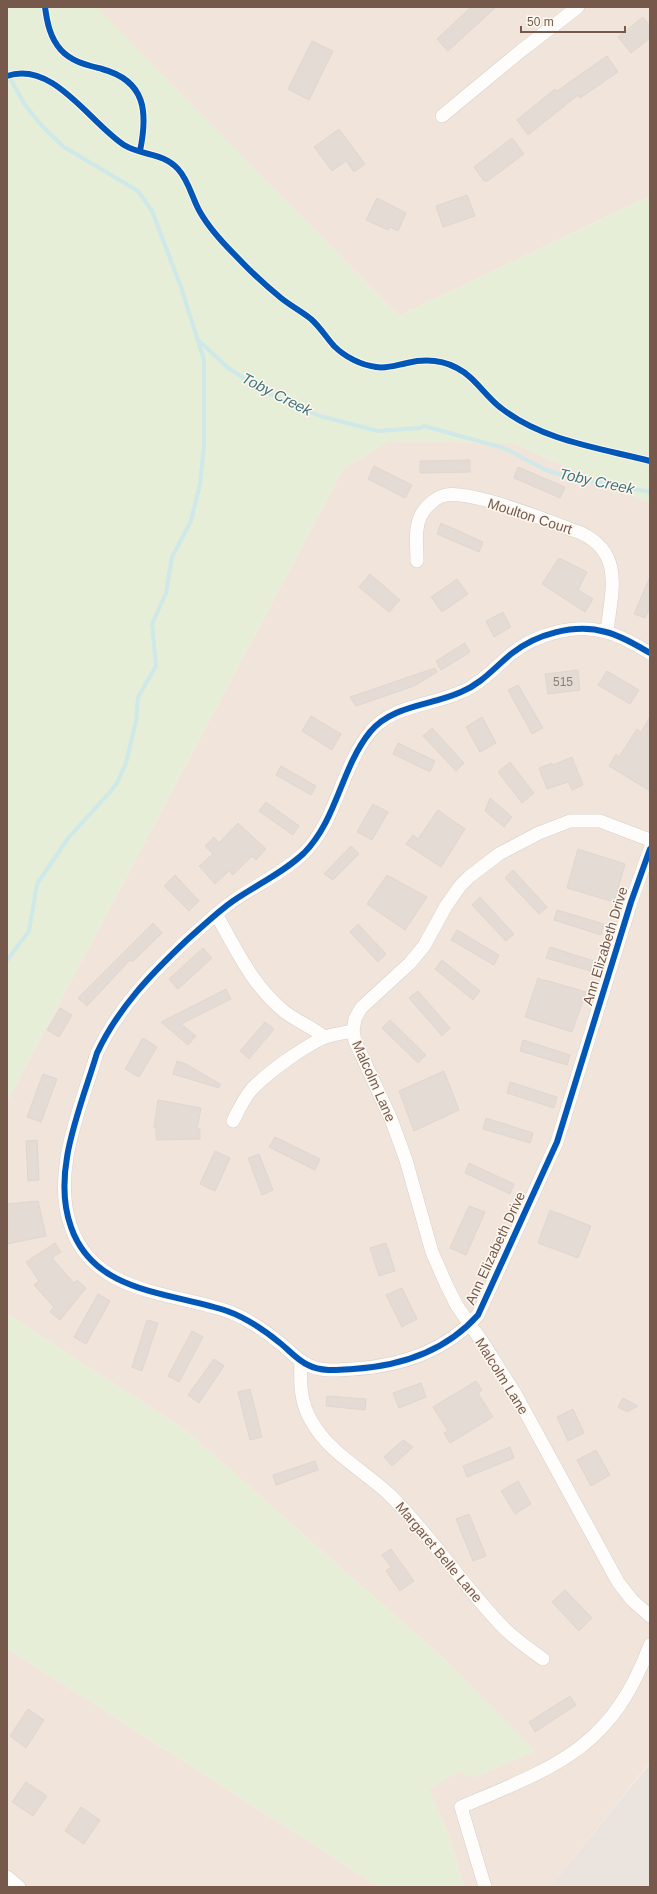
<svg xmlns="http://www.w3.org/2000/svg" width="657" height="1894" font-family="Arial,sans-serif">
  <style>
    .residential { fill: #f1e5db }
    .industrial { fill: #ebe3de }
    .green { fill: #e6eed8 }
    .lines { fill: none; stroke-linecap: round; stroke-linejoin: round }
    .stream { stroke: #cfe8e8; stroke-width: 4 }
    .building { fill: #e4dbd5; stroke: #e1d6cf }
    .street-casing { stroke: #d7cfca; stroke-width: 14 }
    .street { stroke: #fefdfc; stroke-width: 13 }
    .cycleway-casing { stroke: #fff8f0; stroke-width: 8 }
    .cycleway { stroke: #0057b8; stroke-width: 6 }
    .labels { text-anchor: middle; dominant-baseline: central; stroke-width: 3; stroke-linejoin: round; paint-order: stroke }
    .number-label { font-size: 12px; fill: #947c70 }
    .street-label { font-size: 14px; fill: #77594c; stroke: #fff8f0 }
    .water-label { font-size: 15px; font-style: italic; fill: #40767c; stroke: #fff8f0 }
  </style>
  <rect width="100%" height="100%" fill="#f8f3ed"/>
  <g class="residential">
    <polygon points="95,7 650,7 650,196 399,316"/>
    <polygon points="388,441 513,443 650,503 650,1762 550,1887 464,1887 448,1833 428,1789 461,1770 475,1777 534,1751 444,1659 185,1430 7,1314 7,1101 343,469"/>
    <polygon points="7,1648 380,1887 7,1887"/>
  </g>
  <polygon class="industrial" points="650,1763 650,1887 550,1887"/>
  <g class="green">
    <polygon points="7,7 96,7 399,316 650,196 650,503 513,443 388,441 343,469 7,1101"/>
    <polygon points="7,1314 185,1430 444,1659 535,1751 475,1777 467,1776 461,1770 429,1789 448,1833 464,1887 380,1887 7,1648"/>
  </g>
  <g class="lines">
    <g class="stream">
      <polyline points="7,73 25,105 42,126 64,147 138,191 152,211 181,287 204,360 204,445 200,484 191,521 172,557 166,593 152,624 156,666 138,697 136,721 126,763 117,783 110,792 69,837 37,884 29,931 7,960"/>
      <polyline points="197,339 227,367 248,381 272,395 320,416 378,431 420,428 424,426 504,448 546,470 558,474 650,492"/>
    </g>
  </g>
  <g class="building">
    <polygon points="471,7 496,7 448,51 437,39"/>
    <polygon points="643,17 650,26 650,38 631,53 618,37"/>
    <polygon points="312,41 333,51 309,100 288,89"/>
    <polygon points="607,56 618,72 580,98 578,95 528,135 517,120 555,89 557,91"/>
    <polygon points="339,129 365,164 354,172 346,161 332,171 314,147"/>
    <polygon points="512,138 524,154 488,181 484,181 474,167"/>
    <polygon points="467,195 475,216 443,227 436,206"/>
    <polygon points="377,198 406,213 398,231 390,227 388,230 366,220"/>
    <polygon points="470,460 470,472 420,473 420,461"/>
    <polygon points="374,466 412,485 405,498 368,479"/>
    <polygon points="518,467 565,487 560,498 514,478"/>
    <polygon points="441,523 483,542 479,552 437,534"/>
    <polygon points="559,558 587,572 578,590 593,599 585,612 542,584"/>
    <polygon points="370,574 400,600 389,612 359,587"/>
    <polygon points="650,577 650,607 645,618 634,614"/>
    <polygon points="457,579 468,594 442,612 431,597"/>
    <polygon points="503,612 511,627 494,637 486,621"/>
    <polygon points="465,643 470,652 441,670 436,661"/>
    <polygon points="435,668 437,672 414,686 356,706 350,697"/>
    <polygon points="578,670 580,690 548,694 545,674"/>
    <polygon points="607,671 639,690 630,704 598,685"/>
    <polygon points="518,685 543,728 532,734 508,690"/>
    <polygon points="311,716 341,734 332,750 302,731"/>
    <polygon points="482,717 496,743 480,752 466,727"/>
    <polygon points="650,717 650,791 609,766 616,754 619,757 637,729 641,732"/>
    <polygon points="432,728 464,763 456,771 423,736"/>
    <polygon points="398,743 435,761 430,772 393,754"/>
    <polygon points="572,757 583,785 572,790 568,782 547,789 539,768 552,763 553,765"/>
    <polygon points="510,762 534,793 522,803 498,772"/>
    <polygon points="281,766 316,786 311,795 276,775"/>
    <polygon points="490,798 512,817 504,827 485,811"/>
    <polygon points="266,802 299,826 293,835 259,811"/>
    <polygon points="373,804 388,812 372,840 357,832"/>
    <polygon points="438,810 465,829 441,867 406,844 413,835 418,839"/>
    <polygon points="238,823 266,849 256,860 252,856 233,875 229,871 215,884 199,866 213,854 205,846 214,837 219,843"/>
    <polygon points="351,846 359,854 333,880 324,874"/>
    <polygon points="578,849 625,864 614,902 567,888"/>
    <polygon points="513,870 547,907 539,914 505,878"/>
    <polygon points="175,875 199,901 189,911 164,886"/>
    <polygon points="387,875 427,897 405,930 367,904"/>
    <polygon points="480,897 514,934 506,941 472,905"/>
    <polygon points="557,910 604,924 601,935 554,920"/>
    <polygon points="153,923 162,933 132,962 130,960 87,1006 78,998"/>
    <polygon points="358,924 386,954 378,962 350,932"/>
    <polygon points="457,930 499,955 494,965 451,940"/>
    <polygon points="550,947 597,962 594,972 546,958"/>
    <polygon points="203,948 212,958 178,989 169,979"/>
    <polygon points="442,960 480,991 473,1000 435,969"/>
    <polygon points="538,978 544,981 545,980 586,992 572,1032 525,1017"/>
    <polygon points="226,989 231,999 181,1024 196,1036 188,1045 161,1022"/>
    <polygon points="418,991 450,1028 442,1036 409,998"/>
    <polygon points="60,1008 72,1015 59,1037 47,1030"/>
    <polygon points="390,1020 426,1055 418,1063 382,1028"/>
    <polygon points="265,1022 274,1029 249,1059 240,1051"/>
    <polygon points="143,1038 157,1047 139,1077 125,1069"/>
    <polygon points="523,1040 570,1055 567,1065 520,1051"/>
    <polygon points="177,1061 186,1064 220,1084 219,1088 173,1074"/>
    <polygon points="444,1071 459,1110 414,1131 399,1091"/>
    <polygon points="43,1074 57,1079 41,1122 27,1117"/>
    <polygon points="510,1082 557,1097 554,1108 507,1093"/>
    <polygon points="158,1100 201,1108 197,1129 200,1129 200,1139 156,1140 156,1128 154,1127"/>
    <polygon points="486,1118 533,1133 530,1143 483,1129"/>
    <polygon points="275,1137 320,1159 315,1170 269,1147"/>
    <polygon points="37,1140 39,1180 28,1181 26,1141"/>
    <polygon points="215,1151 230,1158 215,1191 200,1184"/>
    <polygon points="259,1154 273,1190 262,1195 248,1158"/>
    <polygon points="469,1163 514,1184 510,1194 465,1173"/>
    <polygon points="38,1201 46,1236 7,1244 7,1204"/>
    <polygon points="469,1206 485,1212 466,1255 450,1248"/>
    <polygon points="550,1210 591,1226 578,1258 538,1243"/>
    <polygon points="55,1243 61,1252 52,1258 74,1283 77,1280 86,1288 60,1320 50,1312 54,1307 34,1285 39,1281 26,1262"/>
    <polygon points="386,1243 395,1271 379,1276 370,1248"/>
    <polygon points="402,1288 417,1319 402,1327 386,1295"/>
    <polygon points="98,1294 110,1301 86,1344 74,1337"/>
    <polygon points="147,1320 158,1323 142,1371 132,1367"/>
    <polygon points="192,1331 203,1337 179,1382 168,1376"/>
    <polygon points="214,1359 224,1366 199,1403 188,1395"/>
    <polygon points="476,1381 482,1390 478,1393 493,1417 450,1443 444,1433 448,1431 433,1407"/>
    <polygon points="421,1383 426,1397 399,1408 393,1393"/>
    <polygon points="250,1389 262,1437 250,1440 238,1392"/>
    <polygon points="327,1396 366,1399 365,1410 326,1406"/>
    <polygon points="623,1398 638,1406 627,1412 618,1407"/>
    <polygon points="573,1409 584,1433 568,1441 557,1417"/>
    <polygon points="403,1440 413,1447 392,1466 384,1457"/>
    <polygon points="510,1447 514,1458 467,1477 463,1466"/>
    <polygon points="596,1450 610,1475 591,1486 577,1460"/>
    <polygon points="315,1461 318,1470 276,1485 273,1475"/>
    <polygon points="518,1481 531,1504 515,1514 501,1491"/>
    <polygon points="469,1514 486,1556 473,1561 456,1519"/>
    <polygon points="391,1549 414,1581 400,1591 386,1571 391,1567 382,1555"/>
    <polygon points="565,1590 592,1618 579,1631 552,1602"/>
    <polygon points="570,1696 576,1705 535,1732 529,1722"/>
    <polygon points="28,1709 44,1720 26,1748 10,1736"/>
    <polygon points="26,1782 47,1796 33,1816 12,1802"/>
    <polygon points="81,1807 100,1820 84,1844 65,1831"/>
  </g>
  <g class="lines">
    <defs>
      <g id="street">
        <polyline points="442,116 522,50 578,7"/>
        <path d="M417,561C417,545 414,530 421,515C426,506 436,497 446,495C473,490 553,523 581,533C625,554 611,592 607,632"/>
        <path d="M650,653C636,645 622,636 606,632C575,623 536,634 511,654C494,668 481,684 461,692C430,706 392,705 370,732C341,768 337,820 304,853C283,873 256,885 233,901C216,913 202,927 187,940C151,974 118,1008 97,1053C81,1107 51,1172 71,1227C94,1294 171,1292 227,1311C247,1318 264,1330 280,1343C289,1350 297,1360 308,1365C321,1372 339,1370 353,1369C401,1366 446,1351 478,1315L557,1142L631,902L650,849"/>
        <polyline points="650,840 600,821 570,821 539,833 499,854 469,877 460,886 446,906 424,946 410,963 361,1008 355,1019 353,1031 355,1041 391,1119 406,1160 432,1252 446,1284 457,1306 483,1343 516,1395 618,1582 632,1600 650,1616"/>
        <path d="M216,914C236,949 253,987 285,1012C298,1022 312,1027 324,1037"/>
        <path d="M233,1121C239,1109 244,1098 252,1089C268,1072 302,1048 323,1038C332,1034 344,1033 353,1031"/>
        <path d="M301,1361C300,1383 300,1403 312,1422C330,1454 365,1471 391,1496C431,1536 462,1584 501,1625C513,1638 528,1648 543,1659"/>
        <polyline points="7,1877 19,1887"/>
        <path d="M485,1887L461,1807C557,1766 611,1749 650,1645"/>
      </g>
    </defs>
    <use href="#street" class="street-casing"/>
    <use href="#street" class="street"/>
    <defs>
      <g id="cycleway">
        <path d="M45,7C47,22 50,38 61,50C72,62 87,65 102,69C146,81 148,112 140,151"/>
        <path d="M7,76C53,60 90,123 124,145C142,156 162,152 178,169C189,181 192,198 200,212C209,228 222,242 235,255C249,270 265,285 281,298C291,306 301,311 311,319C320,327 326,337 334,346C345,357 361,365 376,367C387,369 397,365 407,363C424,359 442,360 457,368C475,377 485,396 501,408C543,441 600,448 650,461"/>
        <path d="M650,653C636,645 622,636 606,632C575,623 536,634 511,654C494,668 481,684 461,692C430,706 392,705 370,732C341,768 337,820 304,853C283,873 256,885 233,901C216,913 202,927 187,940C151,974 118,1008 97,1053C81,1107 51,1172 71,1227C94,1294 171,1292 227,1311C247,1318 264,1330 280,1343C289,1350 297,1360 308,1365C321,1372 339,1370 353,1369C401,1366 446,1351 478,1315L557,1142L631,902L650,849"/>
      </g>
    </defs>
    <use href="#cycleway" class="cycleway-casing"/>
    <use href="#cycleway" class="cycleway"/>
  </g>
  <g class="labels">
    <g class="number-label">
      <text x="563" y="682">515</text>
    </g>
    <g class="street-label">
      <text transform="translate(530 516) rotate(18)">Moulton Court</text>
      <text transform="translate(605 946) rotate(-73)">Ann Elizabeth Drive</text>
      <text transform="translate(374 1081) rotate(66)">Malcolm Lane</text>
      <text transform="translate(495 1248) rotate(-65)">Ann Elizabeth Drive</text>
      <text transform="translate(502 1376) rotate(58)">Malcolm Lane</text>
      <text transform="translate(439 1552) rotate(50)">Margaret Belle Lane</text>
    </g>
    <g class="water-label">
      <text transform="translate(277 394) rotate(27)">Toby Creek</text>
      <text transform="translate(597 481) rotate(12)">Toby Creek</text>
    </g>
  </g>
  <rect width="657" height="1894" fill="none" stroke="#77594c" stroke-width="16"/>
  <path d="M521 26v6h104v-6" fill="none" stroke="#77594c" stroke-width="2"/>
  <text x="527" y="26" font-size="12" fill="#77594c" stroke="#fff8f0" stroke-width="3" paint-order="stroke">50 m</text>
</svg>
